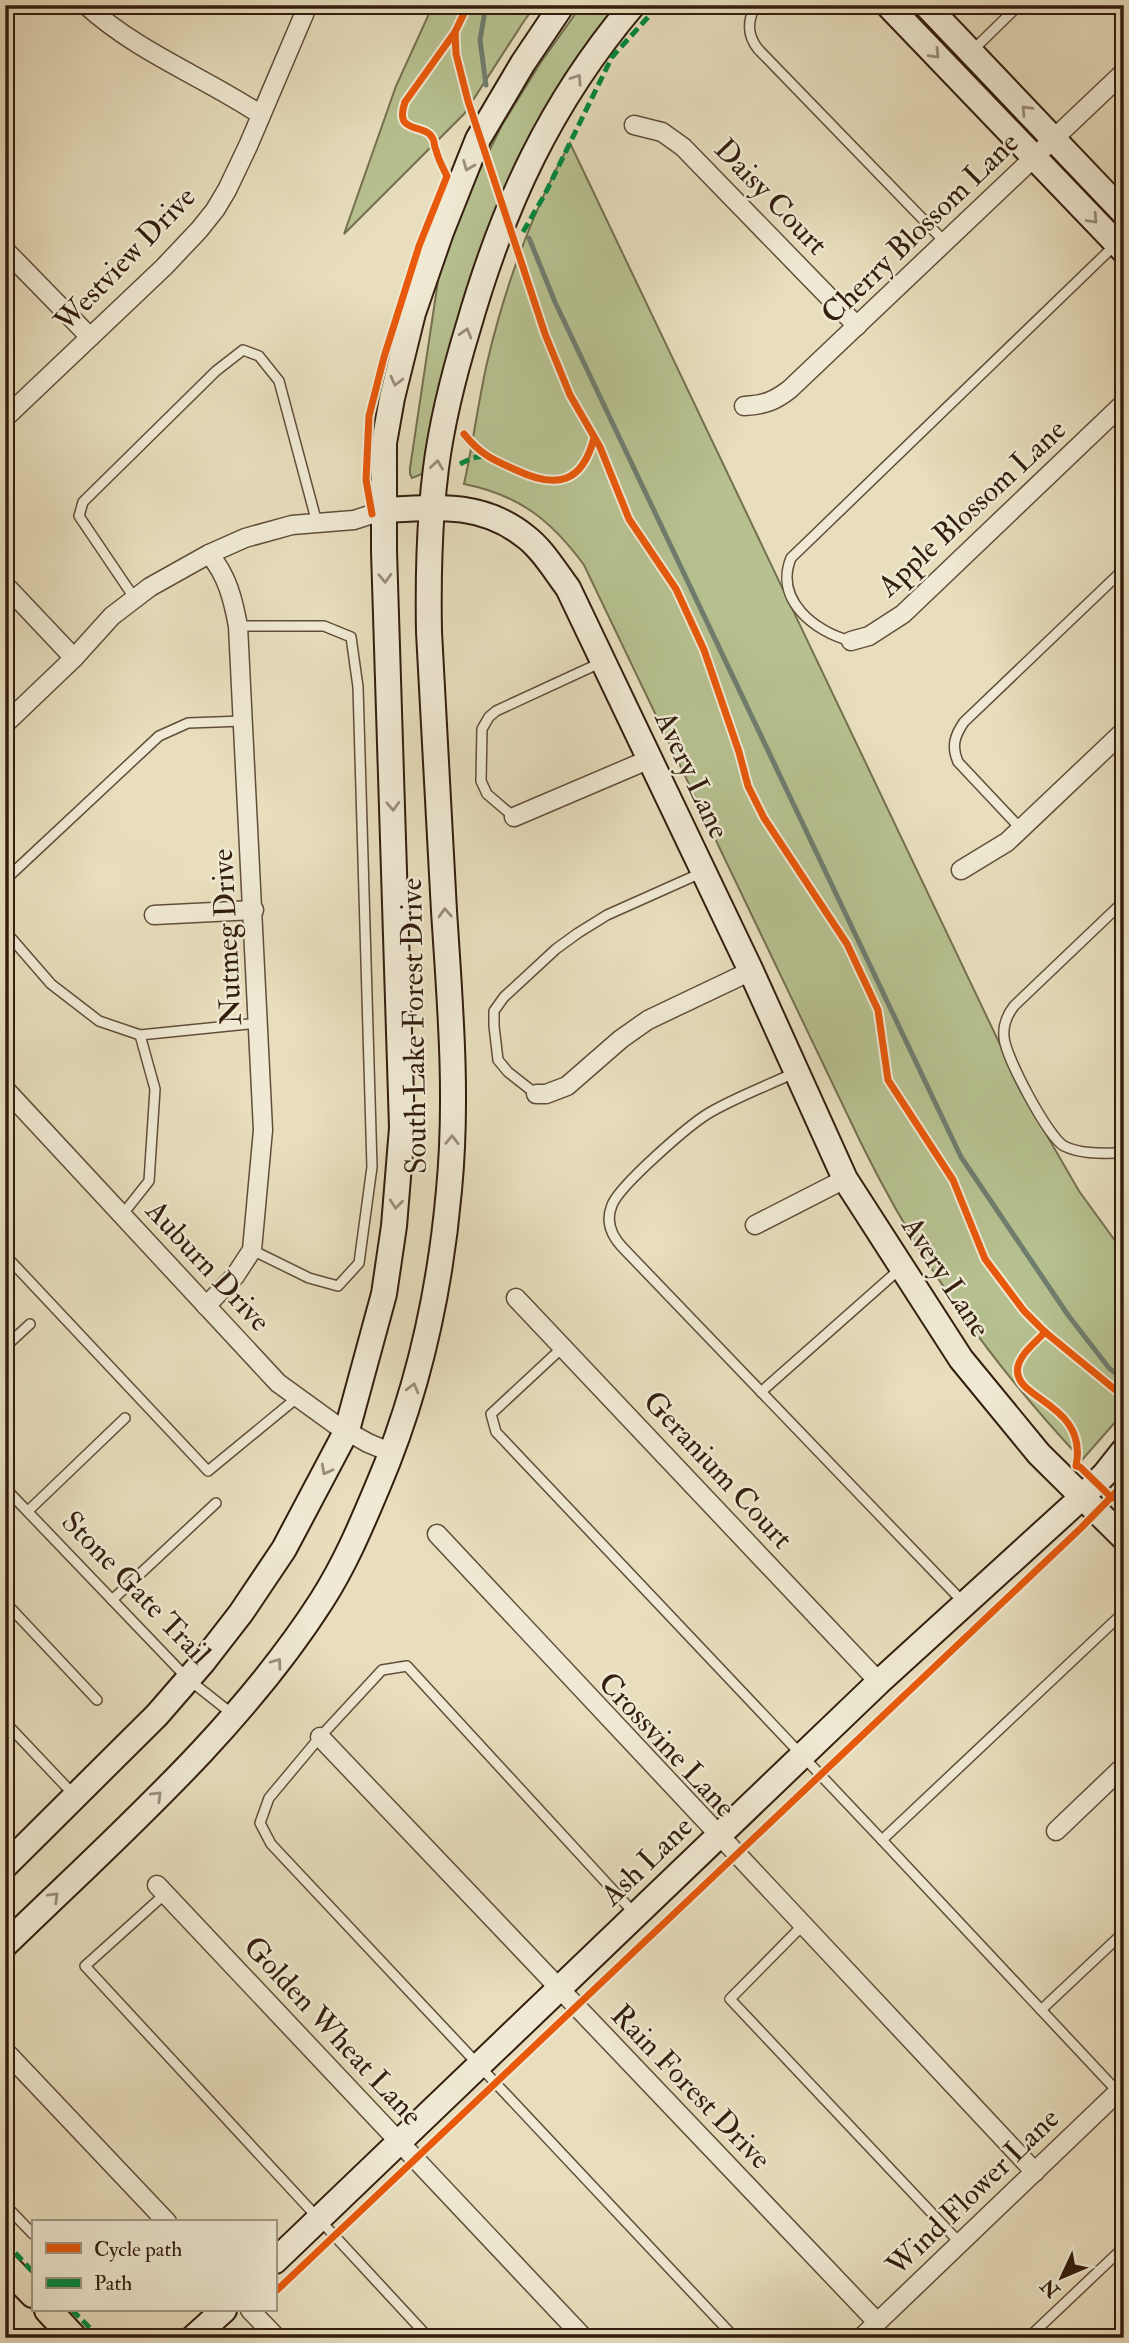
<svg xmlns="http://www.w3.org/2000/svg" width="1129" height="2343" font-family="'IM FELL Double Pica',serif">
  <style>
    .green { fill: #b7c190; stroke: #75704f; stroke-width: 2 }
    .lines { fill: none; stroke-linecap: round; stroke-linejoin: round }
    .stream { stroke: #6f7d6e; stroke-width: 5 }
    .lane-casing { stroke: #604e3a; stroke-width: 12 }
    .street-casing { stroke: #604e3a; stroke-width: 21 }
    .secondary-casing { stroke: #331e0e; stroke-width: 28 }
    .primary-casing { stroke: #331e0e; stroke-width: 30 }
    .lane { stroke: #f0ead4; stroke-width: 9 }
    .street { stroke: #f0ead4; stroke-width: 18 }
    .secondary { stroke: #f0ead4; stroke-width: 24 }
    .primary { stroke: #e8debd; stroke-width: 26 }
    .quiet { stroke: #00873e; stroke-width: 5; stroke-dasharray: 10 5; stroke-linecap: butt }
    .cycleway-casing { stroke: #f0ead4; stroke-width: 11 }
    .cycleway { stroke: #e8590c; stroke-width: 7 }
    .oneway { stroke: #9b8e7b }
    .labels { text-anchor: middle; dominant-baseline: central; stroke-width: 5; stroke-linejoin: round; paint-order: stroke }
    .street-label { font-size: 30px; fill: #331e0e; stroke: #f0ead4 }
  </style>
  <rect width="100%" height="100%" fill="#e8debd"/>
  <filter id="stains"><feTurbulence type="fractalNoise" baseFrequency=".00286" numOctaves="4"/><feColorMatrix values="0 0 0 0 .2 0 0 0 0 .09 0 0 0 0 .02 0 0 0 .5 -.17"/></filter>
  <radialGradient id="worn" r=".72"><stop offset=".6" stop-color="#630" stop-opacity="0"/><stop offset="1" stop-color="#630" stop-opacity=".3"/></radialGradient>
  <g class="green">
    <polygon points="433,5 536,5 524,21 464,114 344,234 396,86"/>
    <polygon points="626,5 554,106 430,462 422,474 412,478 410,474 410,468 439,274 466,198 502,125 541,62 581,6"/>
    <path d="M570,143L1027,1101L1079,1191L1124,1253V1412L1082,1460C991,1363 920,1263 861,1143L584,565C551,520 519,495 464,484C473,444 478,403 487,363C505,286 532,212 570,143Z"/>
  </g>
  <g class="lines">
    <g class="stream">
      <polyline points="486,85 480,40 486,5"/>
      <polyline points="529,238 555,302 961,1157 1068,1315 1109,1368 1124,1380"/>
    </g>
    <defs>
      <g id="lane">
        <path d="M756,5C747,21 747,35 758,49L945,242"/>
        <polyline points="972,51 1019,5"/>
        <polyline points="135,599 79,516 83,502 216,371 243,350 259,356 279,381 317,523"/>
        <polyline points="238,626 324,626 351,637 358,687 372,1167 359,1263 338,1286 309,1278 252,1250"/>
        <path d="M851,641C815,632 774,600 791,558L1115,245"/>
        <polyline points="514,817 487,794 481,781 482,729 489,717 496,711 600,663"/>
        <path d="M1021,829L958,762C951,746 955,735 964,722L1124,569"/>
        <polyline points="5,880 159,736 188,723 243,721"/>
        <path d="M1124,901L1014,1006C1007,1015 1003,1026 1004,1037C1005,1056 1048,1137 1064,1146C1082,1155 1105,1153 1124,1153"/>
        <polyline points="5,931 51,984 99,1021 140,1035 258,1023"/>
        <path d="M796,1072C767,1086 736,1097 709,1113C689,1125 620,1185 612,1205C605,1222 612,1237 624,1249L964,1603"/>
        <polyline points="536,1094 508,1072 498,1060 494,1026 494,1011 504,997 556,949 578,933 607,915 701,873"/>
        <polyline points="122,1215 149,1181 155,1089 140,1035"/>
        <polyline points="5,1255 208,1471 298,1397"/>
        <polyline points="5,1347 30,1324"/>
        <polyline points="563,1347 491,1414 496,1432 882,1840 1124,1612"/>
        <polyline points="761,1392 901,1268"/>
        <polyline points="5,1488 188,1679 231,1713"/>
        <polyline points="28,1511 125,1418"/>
        <polyline points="112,1600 216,1503"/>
        <polyline points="5,1602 97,1700"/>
        <polyline points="5,1722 74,1795"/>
        <polyline points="882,1840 1118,2092"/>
        <polyline points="165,1894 85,1966 429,2338"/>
        <polyline points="635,1914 407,1666 382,1670 320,1737 269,1798 260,1823 271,1844 735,2338"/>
        <polyline points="804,1924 730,1999 960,2243"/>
        <polyline points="1041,2010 1124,1932"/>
        <polyline points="5,2205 33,2234"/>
        <polyline points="1028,2338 1124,2247"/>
      </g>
      <g id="street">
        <path d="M86,5C137,52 204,77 261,115"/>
        <polyline points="634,125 662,132 683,147 857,326"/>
        <polyline points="5,250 90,337"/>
        <path d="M744,406C764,405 775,401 790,389L1124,72"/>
        <polyline points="5,418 164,267 199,230 215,210 227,190 248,146 308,5"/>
        <polyline points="5,585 74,658"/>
        <polyline points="851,641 869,636 903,614 1124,403"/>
        <polyline points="5,724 74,658 112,616 150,587 209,554 245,538 292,525 354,520 385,510"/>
        <polyline points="514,817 650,759"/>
        <polyline points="961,870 1007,842 1124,731"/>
        <polyline points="154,915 254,910"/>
        <polyline points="5,1089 278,1383 336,1425 368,1443 392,1453"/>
        <polyline points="536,1094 546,1094 567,1086 621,1039 648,1020 751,971"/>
        <polyline points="755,1225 845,1179"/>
        <polyline points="516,1298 879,1682"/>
        <path d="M206,1306L235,1276L252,1250L263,1130L238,626C233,599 227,575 209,554"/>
        <polyline points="437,1534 1035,2172"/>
        <polyline points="320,1737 877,2322"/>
        <polyline points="1056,1831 1124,1766"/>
        <polyline points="157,1885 584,2338"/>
        <polyline points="5,2051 167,2222"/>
        <polyline points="250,2310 277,2338"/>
        <polyline points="861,2338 1124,2086"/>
      </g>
      <g id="secondary">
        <polyline points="888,5 1124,251"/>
        <polyline points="926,5 1124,213"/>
        <path d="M385,510C436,507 483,502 526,537C543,550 555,571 568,588L751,971L845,1179L961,1359L1039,1454L1124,1538"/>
        <polyline points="5,1866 157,1715 203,1662 241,1613 284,1549 347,1430 384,1294 394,1226 402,1128 384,551 384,443 392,398 413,313 441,232 478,139 523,63 562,5"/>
        <path d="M5,1945C116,1837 239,1730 322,1600C345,1564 361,1526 377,1488C418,1393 440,1292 449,1190C458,1097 450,1003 444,911C439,818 434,725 429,632C428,577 429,523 436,468C442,421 454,374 468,328C503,206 550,103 633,5"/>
        <polyline points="275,2261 879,1682 1081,1498 1105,1474 1124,1450"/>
        <polyline points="193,2338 224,2310"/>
      </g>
      <g id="primary">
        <polyline points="5,2265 33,2294"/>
        <polyline points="48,2310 74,2338"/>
      </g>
    </defs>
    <use href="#lane" class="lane-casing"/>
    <use href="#street" class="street-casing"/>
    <use href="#secondary" class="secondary-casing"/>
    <use href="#primary" class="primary-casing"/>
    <use href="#lane" class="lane"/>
    <use href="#street" class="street"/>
    <use href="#secondary" class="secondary"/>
    <use href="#primary" class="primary"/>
    <g class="quiet">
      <polyline points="523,232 545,194 612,57 659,5"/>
      <polyline points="460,464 472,458 484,456"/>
      <polyline points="5,2242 33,2272"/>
      <polyline points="72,2310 100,2338"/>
    </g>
    <defs>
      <g id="cycleway">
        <polyline points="455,32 456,54 468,101 545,334 570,395 600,447 629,519 676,589 704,650 739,752 748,786 764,818 847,944 878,1010 888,1080 953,1180 985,1259 1024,1311 1045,1332 1124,1397"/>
        <path d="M464,434C480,454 493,460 516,470C556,489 582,484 594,438"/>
        <path d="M372,514L366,480L369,416L384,357L419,246L447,176C443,168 438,159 436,150C434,147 435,143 433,139C426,122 393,136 405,102L455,32L468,5"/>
        <path d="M1045,1332C1036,1342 1022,1352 1018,1366C1010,1400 1089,1402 1076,1466L1080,1467L1112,1498"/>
        <polyline points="275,2292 1081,1528 1124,1484"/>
      </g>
    </defs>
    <use href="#cycleway" class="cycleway-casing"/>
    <use href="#cycleway" class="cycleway"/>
  </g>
  <defs><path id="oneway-chevron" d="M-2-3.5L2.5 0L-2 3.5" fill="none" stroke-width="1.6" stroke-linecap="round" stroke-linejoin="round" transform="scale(1.75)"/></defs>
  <g class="oneway">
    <use href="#oneway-chevron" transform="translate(935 54) rotate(46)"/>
    <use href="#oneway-chevron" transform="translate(577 79) rotate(-56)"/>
    <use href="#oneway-chevron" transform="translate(1026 110) rotate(-134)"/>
    <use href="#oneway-chevron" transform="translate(468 166) rotate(112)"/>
    <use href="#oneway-chevron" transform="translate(1093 219) rotate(47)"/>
    <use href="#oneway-chevron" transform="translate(466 333) rotate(-74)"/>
    <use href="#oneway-chevron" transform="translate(396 381) rotate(104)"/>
    <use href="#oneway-chevron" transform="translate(437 465) rotate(-82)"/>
    <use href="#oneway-chevron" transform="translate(385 578) rotate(88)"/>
    <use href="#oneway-chevron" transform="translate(393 806) rotate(88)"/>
    <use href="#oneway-chevron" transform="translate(445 913) rotate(-93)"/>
    <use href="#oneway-chevron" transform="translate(452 1140) rotate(-89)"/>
    <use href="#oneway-chevron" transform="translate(396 1204) rotate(96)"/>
    <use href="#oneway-chevron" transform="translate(413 1388) rotate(-75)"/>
    <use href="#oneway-chevron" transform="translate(326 1470) rotate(118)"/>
    <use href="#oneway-chevron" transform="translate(277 1663) rotate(-54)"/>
    <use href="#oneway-chevron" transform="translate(157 1796) rotate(-45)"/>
    <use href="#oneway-chevron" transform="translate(54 1897) rotate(-44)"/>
  </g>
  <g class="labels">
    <g class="street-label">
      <text transform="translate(771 197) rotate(46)">Daisy Court</text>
      <text transform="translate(920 228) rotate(-44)">Cherry Blossom Lane</text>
      <text transform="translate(125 259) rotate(-46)">Westview Drive</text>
      <text transform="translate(972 508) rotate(-43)">Apple Blossom Lane</text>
      <text transform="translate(692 775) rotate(65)">Avery Lane</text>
      <text transform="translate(227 937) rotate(-93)">Nutmeg Drive</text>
      <text transform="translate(414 1026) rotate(-91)">South Lake Forest Drive</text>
      <text transform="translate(208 1266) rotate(47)">Auburn Drive</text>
      <text transform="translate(946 1277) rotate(57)">Avery Lane</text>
      <text transform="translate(718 1470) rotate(47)">Geranium Court</text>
      <text transform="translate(136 1588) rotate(46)">Stone Gate Trail</text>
      <text transform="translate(667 1745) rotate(47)">Crossvine Lane</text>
      <text transform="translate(647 1861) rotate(-44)">Ash Lane</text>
      <text transform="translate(333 2031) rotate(47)">Golden Wheat Lane</text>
      <text transform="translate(691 2087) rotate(46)">Rain Forest Drive</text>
      <text transform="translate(973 2192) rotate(-44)">Wind Flower Lane</text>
    </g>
  </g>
  <rect width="1129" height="2343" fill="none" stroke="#e8debd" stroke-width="28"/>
  <rect x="7" y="7" width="1115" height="2329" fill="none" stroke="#331e0e" stroke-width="3.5"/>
  <rect x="14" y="14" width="1101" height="2315" fill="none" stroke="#331e0e" stroke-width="2"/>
  <rect x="32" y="2220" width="245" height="91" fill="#f0ead4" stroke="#a49885" stroke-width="2"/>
  <rect x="46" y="2243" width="35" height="10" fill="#e8590c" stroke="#a49885" stroke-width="2"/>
  <text x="94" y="2256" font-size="21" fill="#331e0e">Cycle path</text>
  <rect x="46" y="2278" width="35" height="10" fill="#00873e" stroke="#a49885" stroke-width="2"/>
  <text x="94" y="2290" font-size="21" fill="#331e0e">Path</text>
  <g transform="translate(1062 2277) rotate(226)" stroke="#f0ead4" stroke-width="5" paint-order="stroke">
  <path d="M0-5L12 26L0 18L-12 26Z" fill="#331e0e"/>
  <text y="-10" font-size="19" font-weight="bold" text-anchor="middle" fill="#331e0e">N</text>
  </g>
  <rect width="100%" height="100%" filter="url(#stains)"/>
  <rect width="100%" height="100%" fill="url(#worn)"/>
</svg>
